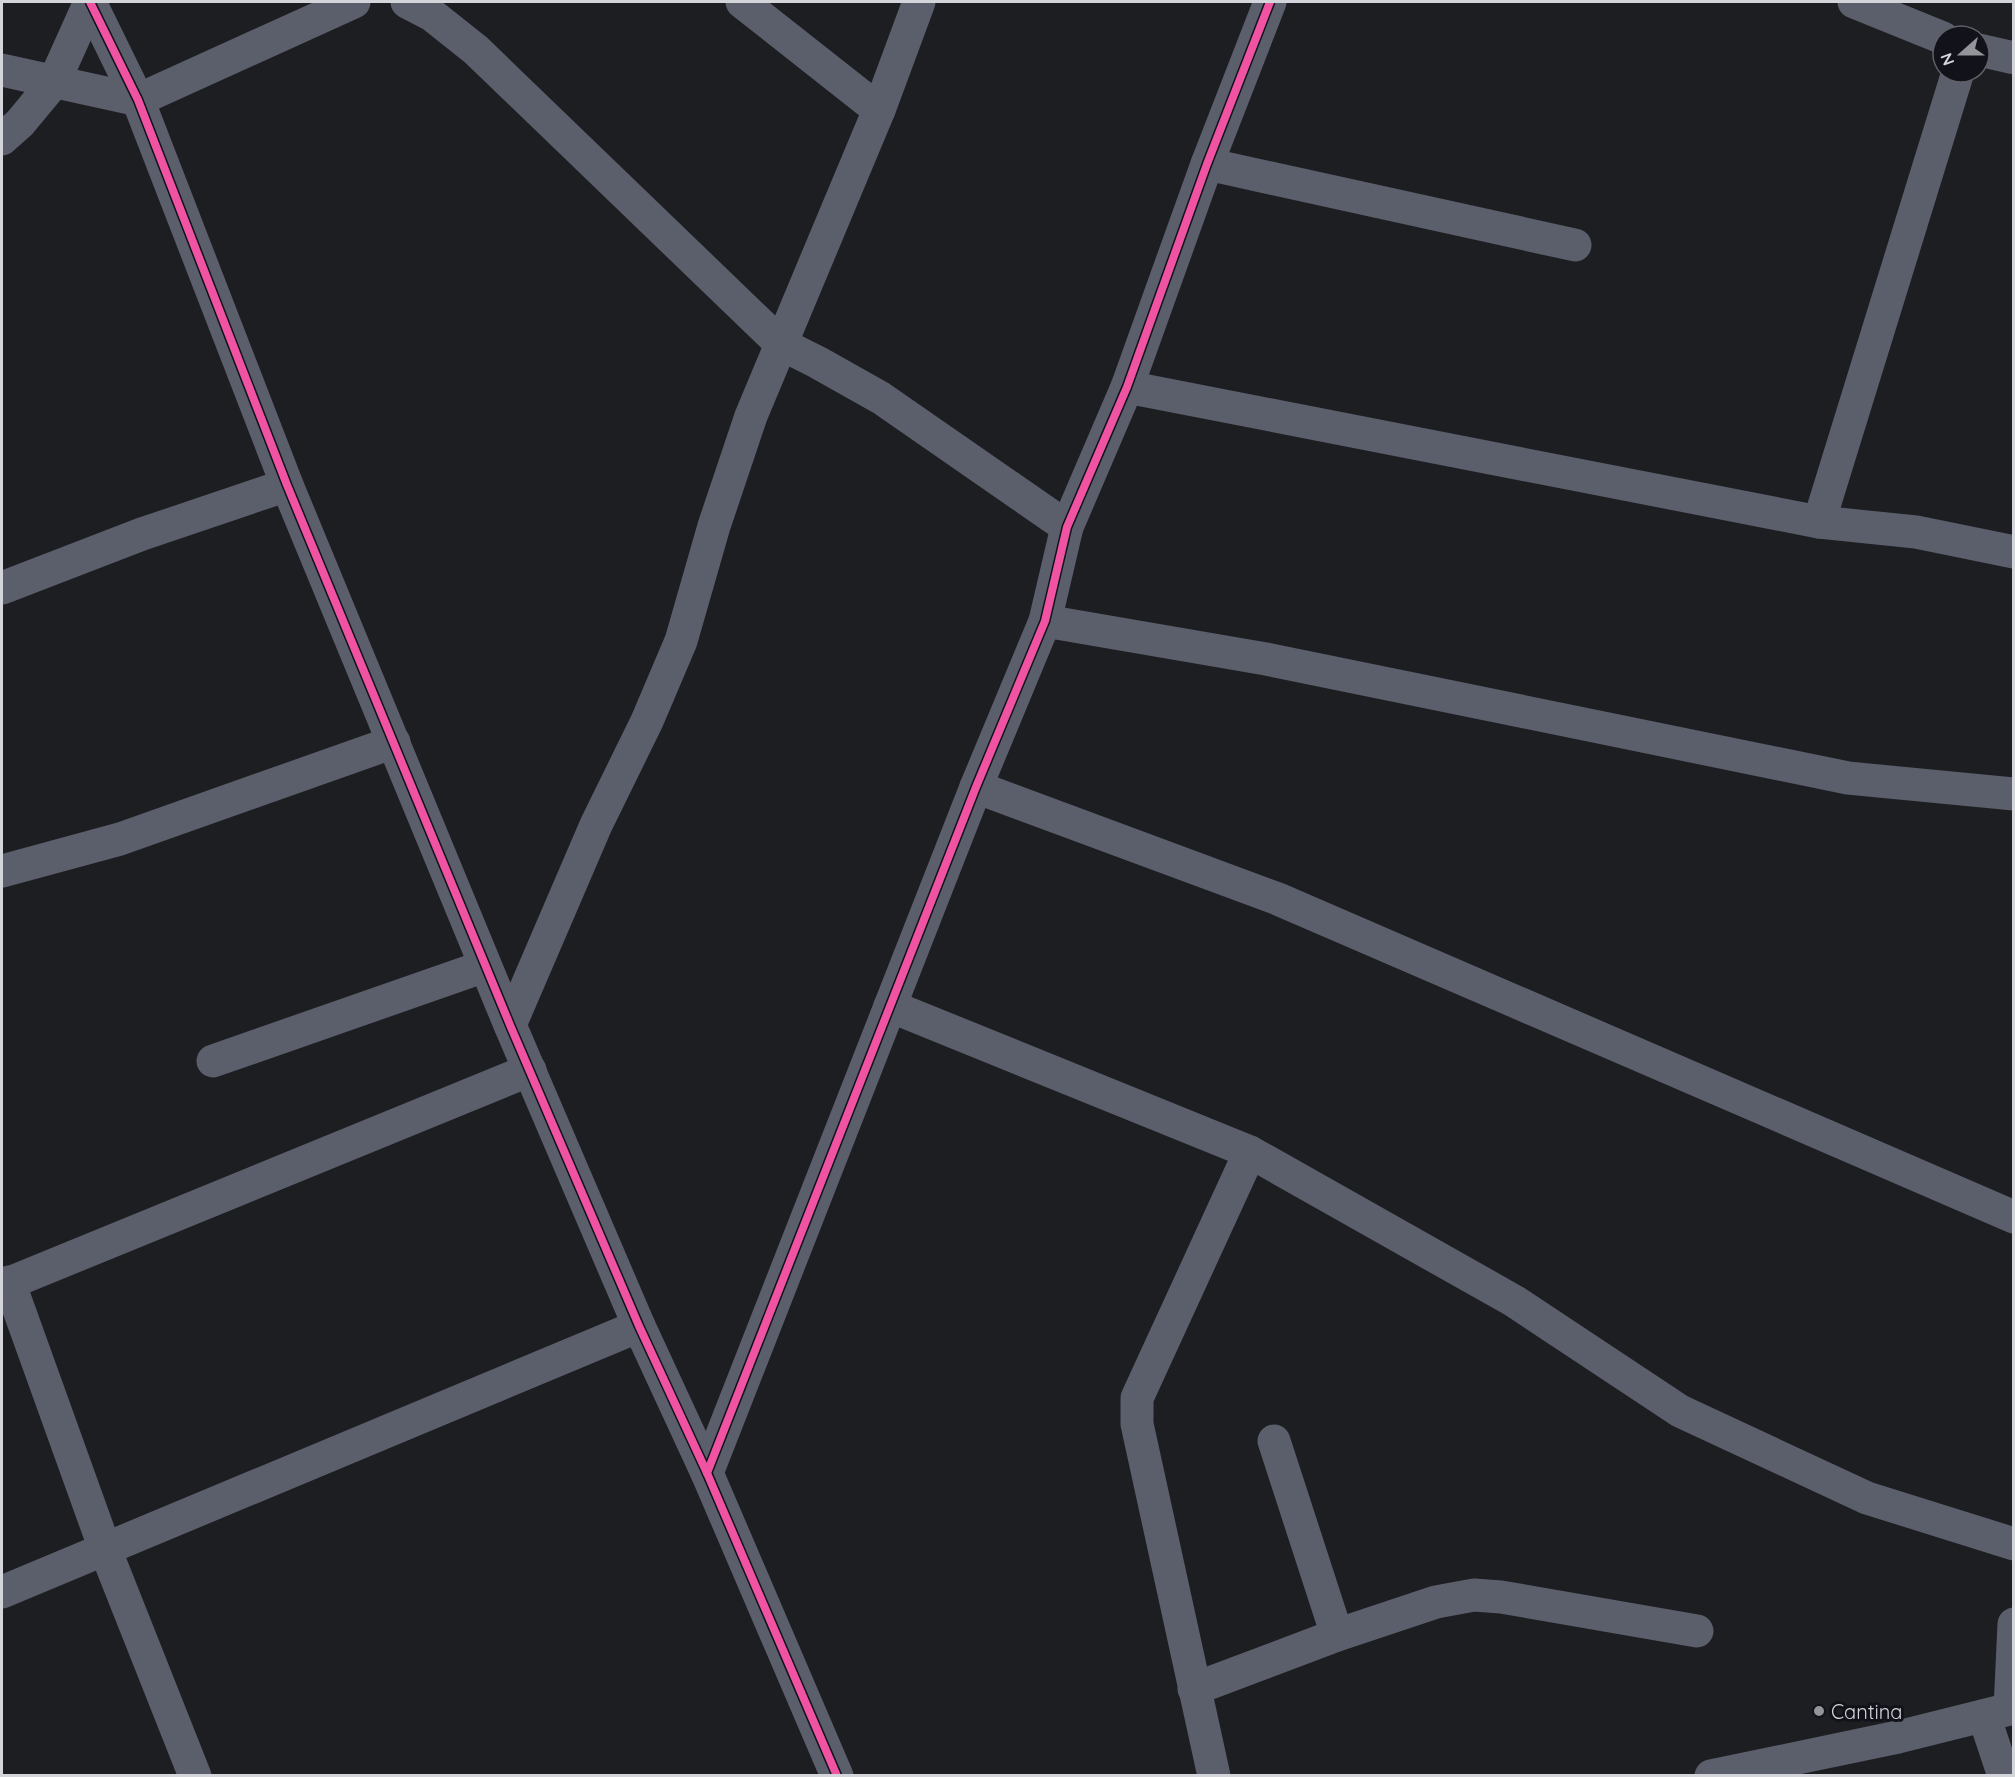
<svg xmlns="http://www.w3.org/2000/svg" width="2015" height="1777" font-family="Quicksand,sans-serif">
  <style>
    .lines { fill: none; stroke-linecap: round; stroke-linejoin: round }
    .minor { stroke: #5b5e6b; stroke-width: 33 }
    .cycleway-casing { stroke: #12131a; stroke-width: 11 }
    .cycleway { stroke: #f153a3; stroke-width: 8 }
    .poi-dot { fill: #94959a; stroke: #12131a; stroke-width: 2 }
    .labels { text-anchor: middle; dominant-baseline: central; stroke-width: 6; stroke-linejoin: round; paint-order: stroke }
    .poi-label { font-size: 20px; fill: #d4d5da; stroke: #12131a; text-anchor: start }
  </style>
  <rect width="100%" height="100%" fill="#1d1e22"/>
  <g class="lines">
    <g class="minor">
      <polyline points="90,2 138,100 287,485 510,1025 639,1326 707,1473 837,1776"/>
      <polyline points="407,2 432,15 476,50 781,344 817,362 881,398 1067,527"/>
      <polyline points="742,2 879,110"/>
      <polyline points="1854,2 1943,38"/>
      <polyline points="1979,50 2014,58"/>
      <polyline points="2,70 138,100 354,2"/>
      <polyline points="2,139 20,123 54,82 90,2"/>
      <polyline points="1207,164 1575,245"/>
      <polyline points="1127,387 1819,522 1916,532 2014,552"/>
      <polyline points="1819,522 1958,72"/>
      <polyline points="2,588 142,534 287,485"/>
      <polyline points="1045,621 1266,659 1848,778 2014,794"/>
      <polyline points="976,787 1278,899 2014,1217"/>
      <polyline points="2,871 120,839 394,742"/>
      <polyline points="890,1006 1250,1152 1514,1301 1680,1411 1867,1498 2014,1544"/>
      <polyline points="510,1025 596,825 647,721 681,641 714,526 751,416 879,110 919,2"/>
      <polyline points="213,1061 485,966"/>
      <polyline points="9,1282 105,1549 195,1776"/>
      <polyline points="2,1286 530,1070"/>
      <polyline points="1274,1441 1337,1635"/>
      <polyline points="707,1473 976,787 1045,621 1067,527 1127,387 1207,164 1270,2"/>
      <polyline points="2,1592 639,1326"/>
      <polyline points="1194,1689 1337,1635 1436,1602 1474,1595 1501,1597 1697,1631"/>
      <polyline points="2010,1709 2014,1624"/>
      <polyline points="1984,1716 2004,1776"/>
      <polyline points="1214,1776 1137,1424 1137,1398 1250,1152"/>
      <polyline points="1711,1776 1898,1737 2014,1708"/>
    </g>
    <defs>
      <g id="cycleway">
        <polyline points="90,2 138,100 287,485 510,1025 639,1326 707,1473 837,1776"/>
        <polyline points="707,1473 976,787 1045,621 1067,527 1127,387 1207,164 1270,2"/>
      </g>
    </defs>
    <use href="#cycleway" class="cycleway-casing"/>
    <use href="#cycleway" class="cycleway"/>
  </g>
  <circle class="poi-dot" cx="1819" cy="1711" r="6"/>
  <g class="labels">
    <g class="poi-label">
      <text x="1831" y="1711">Cantina</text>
    </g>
  </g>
  <rect width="2015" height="1777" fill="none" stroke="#d4d5da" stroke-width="6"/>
  <g transform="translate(1961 54) rotate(249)"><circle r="28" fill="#12131a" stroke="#606167" stroke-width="1.5"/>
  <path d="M0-4.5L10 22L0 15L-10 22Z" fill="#94959a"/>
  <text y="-9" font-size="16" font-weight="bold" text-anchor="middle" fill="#d4d5da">N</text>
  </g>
</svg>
